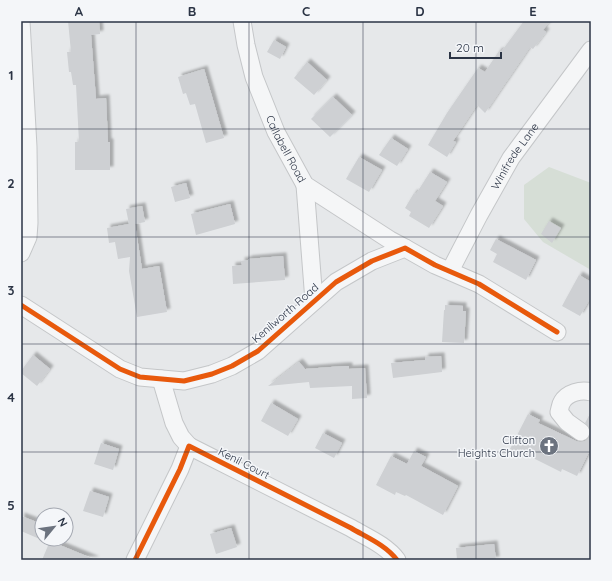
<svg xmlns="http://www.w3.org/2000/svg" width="612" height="581" font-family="Quicksand,sans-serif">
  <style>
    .green { fill: #d6ded6 }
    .building { fill: #ced0d3; filter: url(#shadow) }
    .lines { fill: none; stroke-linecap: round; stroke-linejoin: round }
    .minor-casing { stroke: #c4c6c8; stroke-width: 19 }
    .minor { stroke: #f5f6f7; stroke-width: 17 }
    .cycleway-casing { stroke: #f4f6f9; stroke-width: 8 }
    .cycleway { stroke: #e8590c; stroke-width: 5 }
    .grid { fill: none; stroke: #2b3445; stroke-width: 1; stroke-opacity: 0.55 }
    .labels { text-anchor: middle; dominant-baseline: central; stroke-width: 3; stroke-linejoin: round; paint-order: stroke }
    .street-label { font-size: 11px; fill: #2b3445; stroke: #f4f6f9 }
    .poi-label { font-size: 11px; fill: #2b3445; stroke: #f4f6f9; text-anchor: end }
    .neatline { fill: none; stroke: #2b3445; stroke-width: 1.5 }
    .grid-label { font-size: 13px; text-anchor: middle; font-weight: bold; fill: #2b3445 }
  </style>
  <defs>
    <filter id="shadow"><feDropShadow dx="3.5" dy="-3.5" stdDeviation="1" flood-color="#0004"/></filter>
  </defs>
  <rect width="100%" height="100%" fill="#e6e8ea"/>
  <polygon class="green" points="549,167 591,183 591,270 543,242 524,219 524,185"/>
  <g class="building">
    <polygon points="68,21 99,21 100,34 91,35 96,99 106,98 108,142 110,142 110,170 75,170 75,142 79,142 76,85 73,85 71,72 69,72 67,52 71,52"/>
    <polygon points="524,21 550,21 543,30 546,32 533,49 530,47 485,113 477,105 453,141 456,142 447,157 428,145 447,113 478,68 485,72 499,51 501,52"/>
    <polygon points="274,40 286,47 280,59 267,52"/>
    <polygon points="307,62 327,80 314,95 294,78"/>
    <polygon points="204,69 224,138 206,143 195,104 190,105 186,93 183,94 178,77"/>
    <polygon points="333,97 352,115 330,137 311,119"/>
    <polygon points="391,138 408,149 397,166 379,155"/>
    <polygon points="359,157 382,170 369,192 346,179"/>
    <polygon points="430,172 447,182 435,201 443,206 429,228 409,216 411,212 405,208 414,193 416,194"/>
    <polygon points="186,183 190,198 175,202 171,187"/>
    <polygon points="230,204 235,224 196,235 191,214"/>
    <polygon points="142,206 145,222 135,224 142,269 159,266 167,312 137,317 129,271 130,257 118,259 115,242 109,243 107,228 129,224 126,209"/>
    <polygon points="549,221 561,228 552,243 541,234"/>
    <polygon points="496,239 536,260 526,280 493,262 497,254 490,250"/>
    <polygon points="283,256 285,280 233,284 232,266 242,265 241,261 248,260 248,259"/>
    <polygon points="579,275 591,282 591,297 580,316 562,306"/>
    <polygon points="445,305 463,306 463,311 466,311 464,343 442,342 444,310 445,310"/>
    <polygon points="33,355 50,369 37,386 21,373 21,371"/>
    <polygon points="441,356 442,372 393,378 391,363 425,360 425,357"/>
    <polygon points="299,362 305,369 344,366 349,366 349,369 365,368 367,398 352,399 352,386 310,388 309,382 268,386"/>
    <polygon points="271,403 298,419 288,436 261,421"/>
    <polygon points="591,412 591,448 577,476 562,469 561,472 523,453 522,455 510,449 528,414 540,420 538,423 576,441 580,442 585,441 589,438 591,433 590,428 585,423"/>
    <polygon points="323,433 342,443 334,458 315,448"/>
    <polygon points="101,443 119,449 113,470 94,464"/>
    <polygon points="414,451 426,457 421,466 458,486 443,515 406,495 405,496 396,492 395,495 376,485 391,456 407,464"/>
    <polygon points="90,491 109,497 103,517 83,511"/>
    <polygon points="21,516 42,524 42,540 21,531"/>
    <polygon points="231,528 237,547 216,554 210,534"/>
    <polygon points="50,541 96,560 42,560"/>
    <polygon points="494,544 496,560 457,560 456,548"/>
  </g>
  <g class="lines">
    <defs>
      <g id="minor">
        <path id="s1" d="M242,21L246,45L254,77L276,132L305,185L390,240L405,248"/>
        <polyline points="305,185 314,301"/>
        <polyline points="21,253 28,237 29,223 28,147 21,21"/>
        <path id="s2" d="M450,271L479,215L511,158L591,50"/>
        <polyline points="21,305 120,369 140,377 184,381 212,374 232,366 258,351 336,282 372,261 405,248 435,265 479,284 557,332"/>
        <polyline points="161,379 174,423 181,437 189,446"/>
        <path d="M581,432L567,422L559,412C560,409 560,405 562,402C567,393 581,389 591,392"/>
        <path d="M135,560L180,469L189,446L351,528C366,537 386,545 397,560"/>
      </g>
    </defs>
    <use href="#minor" class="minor-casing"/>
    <use href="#minor" class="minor"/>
    <defs>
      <g id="cycleway">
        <polyline points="21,305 120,369 140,377 184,381 212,374 232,366 258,351 336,282 372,261 405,248 435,265 479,284 557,332"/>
        <path d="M135,560L180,469L189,446L351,528C366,537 386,545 397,560"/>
      </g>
    </defs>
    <use href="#cycleway" class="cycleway-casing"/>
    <use href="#cycleway" class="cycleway"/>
  </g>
  <path class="grid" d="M136,21V560M249,21V560M363,21V560M476,21V560M21,129H591M21,237H591M21,344H591M21,452H591"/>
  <defs>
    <symbol id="church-disc" viewBox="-11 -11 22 22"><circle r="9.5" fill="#6c737f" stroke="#f4f6f9"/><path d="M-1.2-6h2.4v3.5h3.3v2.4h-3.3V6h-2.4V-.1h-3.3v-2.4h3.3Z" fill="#fff"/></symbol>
  </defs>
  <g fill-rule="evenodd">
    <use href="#church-disc" x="538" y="435" width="22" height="22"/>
  </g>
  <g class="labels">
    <g class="street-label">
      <text stroke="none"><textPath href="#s1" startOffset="136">Callabell Road</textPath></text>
      <text stroke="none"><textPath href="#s2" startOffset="132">Winifrede Lane</textPath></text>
      <text transform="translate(285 313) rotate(-41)">Kenilworth Road</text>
      <text transform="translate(244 463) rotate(27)">Kenil Court</text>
    </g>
    <g class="poi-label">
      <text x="535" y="440">Clifton<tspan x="535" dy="13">Heights Church</tspan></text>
    </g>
  </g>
  <rect width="612" height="581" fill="none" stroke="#f4f6f9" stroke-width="44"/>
  <g transform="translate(54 527) rotate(61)"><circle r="19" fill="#f4f6f9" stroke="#a4a8b1"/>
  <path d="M0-3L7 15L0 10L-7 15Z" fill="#6c737f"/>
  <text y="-6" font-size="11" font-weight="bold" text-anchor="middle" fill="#2b3445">N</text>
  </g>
  <path d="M450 52v6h51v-6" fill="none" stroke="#2b3445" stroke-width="2"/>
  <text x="456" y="52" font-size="12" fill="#2b3445" stroke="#f4f6f9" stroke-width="3" paint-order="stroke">20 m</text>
  <rect x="22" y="22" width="568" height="537" class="neatline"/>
  <g class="grid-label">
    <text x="79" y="16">A</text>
    <text x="192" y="16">B</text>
    <text x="306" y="16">C</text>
    <text x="420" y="16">D</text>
    <text x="533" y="16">E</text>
    <text x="11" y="80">1</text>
    <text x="11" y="188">2</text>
    <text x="11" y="295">3</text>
    <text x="11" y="402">4</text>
    <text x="11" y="510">5</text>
  </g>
</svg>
